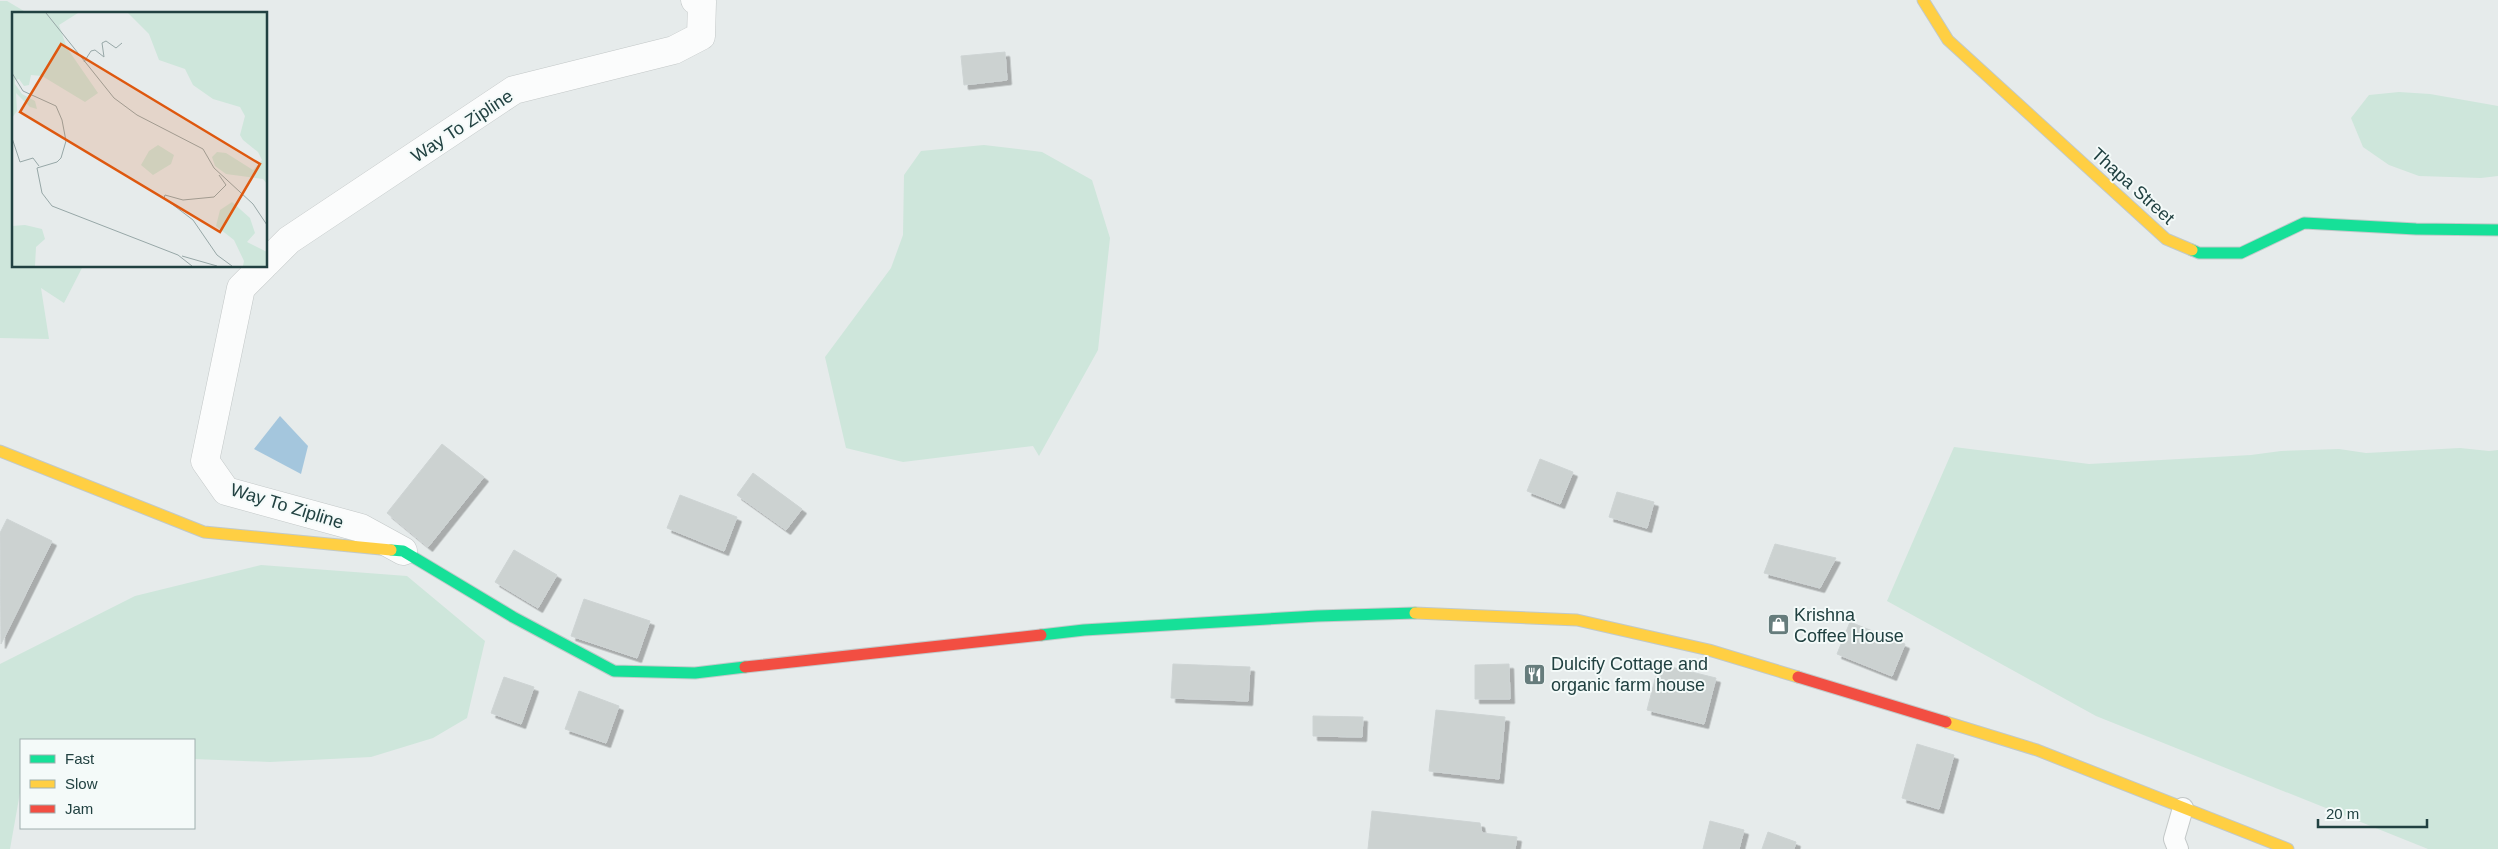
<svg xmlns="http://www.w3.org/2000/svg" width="2498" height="849" font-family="Arial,sans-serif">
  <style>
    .green { fill: #cee6db }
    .water { fill: #a4c6dd }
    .building { fill: #ccd2d1; stroke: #ced4d4; filter: url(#shadow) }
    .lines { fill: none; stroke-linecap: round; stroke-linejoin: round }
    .lane-casing { stroke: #c3c8c8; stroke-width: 22 }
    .street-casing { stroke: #c3c8c8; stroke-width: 29 }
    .fast-casing { stroke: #c1c9c9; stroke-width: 13 }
    .slow-casing { stroke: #c1c9c9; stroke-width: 13 }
    .jam-casing { stroke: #c1c9c9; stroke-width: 13 }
    .lane { stroke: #fbfcfc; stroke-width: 20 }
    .street { stroke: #fbfcfc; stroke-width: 28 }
    .fast { stroke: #16e098; stroke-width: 11 }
    .slow { stroke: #ffcf43; stroke-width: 11 }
    .jam { stroke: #f24e42; stroke-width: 11 }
    .labels { text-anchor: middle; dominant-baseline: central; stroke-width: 4; stroke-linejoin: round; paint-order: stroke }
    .street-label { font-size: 18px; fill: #214141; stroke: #f4faf9 }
    .poi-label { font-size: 18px; fill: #214141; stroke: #f4faf9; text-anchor: start }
    .inset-road { fill: none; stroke: #97a7a7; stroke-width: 1 }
    .view { fill: #de580f; fill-opacity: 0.15; stroke: #de580f; stroke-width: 2.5 }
    .inset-edge { fill: none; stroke: #214141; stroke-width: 2.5 }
  </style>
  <defs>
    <filter id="shadow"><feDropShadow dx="4.5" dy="4.5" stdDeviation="0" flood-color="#0004"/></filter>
  </defs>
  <rect width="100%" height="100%" fill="#e6ebeb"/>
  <g class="green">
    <polygon points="0,1 7,1 29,14 14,14 14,266 83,266 64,303 41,288 49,339 0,338"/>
    <polygon points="2399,92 2430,94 2498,106 2498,176 2481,178 2419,176 2389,165 2363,147 2351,118 2369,95"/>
    <polygon points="984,145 1042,152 1092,180 1110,238 1098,350 1039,456 1033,446 903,462 846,448 825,357 891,268 903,235 904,175 921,151"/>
    <polygon points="1954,447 2089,464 2251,455 2281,451 2339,449 2366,453 2460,448 2489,451 2498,450 2498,849 2428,849 2096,716 1887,601"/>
    <polygon points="261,565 407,576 485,641 467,718 433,738 371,757 270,762 194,759 194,740 21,740 21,787 10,849 0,849 0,664 135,596"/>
  </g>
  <polygon class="water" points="280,416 308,446 301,474 254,449"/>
  <g class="building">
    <polygon points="1005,52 1007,80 964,85 961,56"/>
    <polygon points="442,444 484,477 428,547 387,513"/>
    <polygon points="1540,459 1573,472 1560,504 1527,491"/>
    <polygon points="753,473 802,509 786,530 737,495"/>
    <polygon points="1617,492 1654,502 1647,528 1609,517"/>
    <polygon points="680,495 737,517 724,551 667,528"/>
    <polygon points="7,519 52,541 1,644 0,533"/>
    <polygon points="1775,544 1836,558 1820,588 1764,573"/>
    <polygon points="514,550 557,575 538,608 495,582"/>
    <polygon points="584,599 650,621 637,658 571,636"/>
    <polygon points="1850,622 1905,644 1892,676 1837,654"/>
    <polygon points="1173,664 1250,667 1248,701 1171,698"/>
    <polygon points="1509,664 1510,699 1475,699 1475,665"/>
    <polygon points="1659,664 1716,678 1704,724 1647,710"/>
    <polygon points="504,677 534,687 521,724 491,713"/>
    <polygon points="579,691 619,706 606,743 565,729"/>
    <polygon points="1436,710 1505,717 1499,779 1429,771"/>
    <polygon points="1313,716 1363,717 1362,737 1313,736"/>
    <polygon points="1917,744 1954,755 1939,809 1902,798"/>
    <polygon points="1372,811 1480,823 1482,833 1517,837 1515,849 1368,849"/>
    <polygon points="1710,821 1744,830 1739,849 1703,849"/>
    <polygon points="1768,832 1796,842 1794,849 1762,849"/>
  </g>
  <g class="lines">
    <defs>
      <polyline id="lane" points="2178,849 2174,839 2183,808"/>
      <g id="street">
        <polyline points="266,263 289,240 514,90 674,50 701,36 702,2 695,0"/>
        <polyline points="263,266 241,288 205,461 226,491 361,528 403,551"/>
      </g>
      <g id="fast">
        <polyline points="2192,250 2199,253 2241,253 2304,223 2416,229 2498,230"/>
        <polyline points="391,550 403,551 513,617 614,671 695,673 745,667"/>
        <polyline points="1041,635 1084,630 1317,616 1415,613"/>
      </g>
      <g id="slow">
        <polyline points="1923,0 1948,40 2166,239 2192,250"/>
        <polyline points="0,451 204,532 391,550"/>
        <polyline points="1415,613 1577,620 1709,650 1798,677"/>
        <polyline points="1946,722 2037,750 2288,849"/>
      </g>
      <g id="jam">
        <polyline points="745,667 1041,635"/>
        <polyline points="1798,677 1946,722"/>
      </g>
    </defs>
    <use href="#lane" class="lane-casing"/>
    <use href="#street" class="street-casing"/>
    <use href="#fast" class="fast-casing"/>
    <use href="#slow" class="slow-casing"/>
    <use href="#jam" class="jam-casing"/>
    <use href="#lane" class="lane"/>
    <use href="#street" class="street"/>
    <use href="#fast" class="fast"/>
    <use href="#slow" class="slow"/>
    <use href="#jam" class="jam"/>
  </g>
  <defs>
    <symbol id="shop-square" viewBox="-11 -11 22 22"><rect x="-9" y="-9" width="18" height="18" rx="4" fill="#667c7c" stroke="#f4faf9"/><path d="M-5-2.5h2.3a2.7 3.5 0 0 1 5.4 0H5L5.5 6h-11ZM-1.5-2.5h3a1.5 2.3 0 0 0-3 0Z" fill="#fff"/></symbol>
    <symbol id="restaurant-square" viewBox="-11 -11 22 22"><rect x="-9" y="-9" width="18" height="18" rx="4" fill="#667c7c" stroke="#f4faf9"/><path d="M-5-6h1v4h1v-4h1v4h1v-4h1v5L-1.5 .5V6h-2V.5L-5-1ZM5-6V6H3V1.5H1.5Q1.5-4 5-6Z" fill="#fff"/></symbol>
  </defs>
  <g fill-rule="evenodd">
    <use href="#shop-square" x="1766" y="612" width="25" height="25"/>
    <use href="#restaurant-square" x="1522" y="662" width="25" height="25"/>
  </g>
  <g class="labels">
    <g class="street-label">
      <text transform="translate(462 126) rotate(-33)">Way To Zipline</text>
      <text transform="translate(2133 186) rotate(42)">Thapa Street</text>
      <text transform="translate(287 506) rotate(17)">Way To Zipline</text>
    </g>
    <g class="poi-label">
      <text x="1794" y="615">Krishna<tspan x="1794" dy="21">Coffee House</tspan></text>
      <text x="1551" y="664">Dulcify Cottage and<tspan x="1551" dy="21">organic farm house</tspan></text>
    </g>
  </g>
  <g transform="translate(12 12)">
    <rect width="255" height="255" fill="#e6ebeb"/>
    <path d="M0,1H66L47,13L55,36L86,81L73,90L30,64L19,63L17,73L12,74L7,67L3,68V72L10,82L23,89L25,97L18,95L4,81L5,99L0,106ZM116,1H255V172L251,167L214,162L203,154L200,145L205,140L214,141L241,158L250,148L246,140L231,128L228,123L233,104L228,95L201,87L181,73L173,57L147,48L137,22ZM146,133L162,143L159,152L141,163L129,153L137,139ZM220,190L238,206L243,221L235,230L255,240V254H231L232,249L222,228L204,214L208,198ZM13,213L30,217L33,227L24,235L23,254H0V214Z" fill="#cee6db"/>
    <path class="inset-road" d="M34,1L102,86L125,103L191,137L202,156L241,192L255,213M72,50L79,39L83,38L92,45L90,31L94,29L104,36L110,31M0,61L11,79L44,94L50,108L54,129L49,146L45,150L25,156L30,181L40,194L166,243L180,254M0,126L8,150L21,146L27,154M207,163L214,173L202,185L171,188L153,183L152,186L181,208L205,243L220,254M170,244L205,254"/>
    <path class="view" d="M49,32L248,152L208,220L8,100Z"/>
    <rect width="255" height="255" class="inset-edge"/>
  </g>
  <rect x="20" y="739" width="175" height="90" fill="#f4faf9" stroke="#a0b0af"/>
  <rect x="30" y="755" width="25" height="8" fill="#16e098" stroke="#a0b0af"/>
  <text x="65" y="764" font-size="15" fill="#214141">Fast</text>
  <rect x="30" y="780" width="25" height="8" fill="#ffcf43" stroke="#a0b0af"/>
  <text x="65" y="789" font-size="15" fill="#214141">Slow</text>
  <rect x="30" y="805" width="25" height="8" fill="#f24e42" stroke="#a0b0af"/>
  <text x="65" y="814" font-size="15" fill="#214141">Jam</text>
  <path d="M2318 819v8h109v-8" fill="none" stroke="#214141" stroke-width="2.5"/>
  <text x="2326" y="819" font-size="15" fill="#214141" stroke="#f4faf9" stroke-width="4" paint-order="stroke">20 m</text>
</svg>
